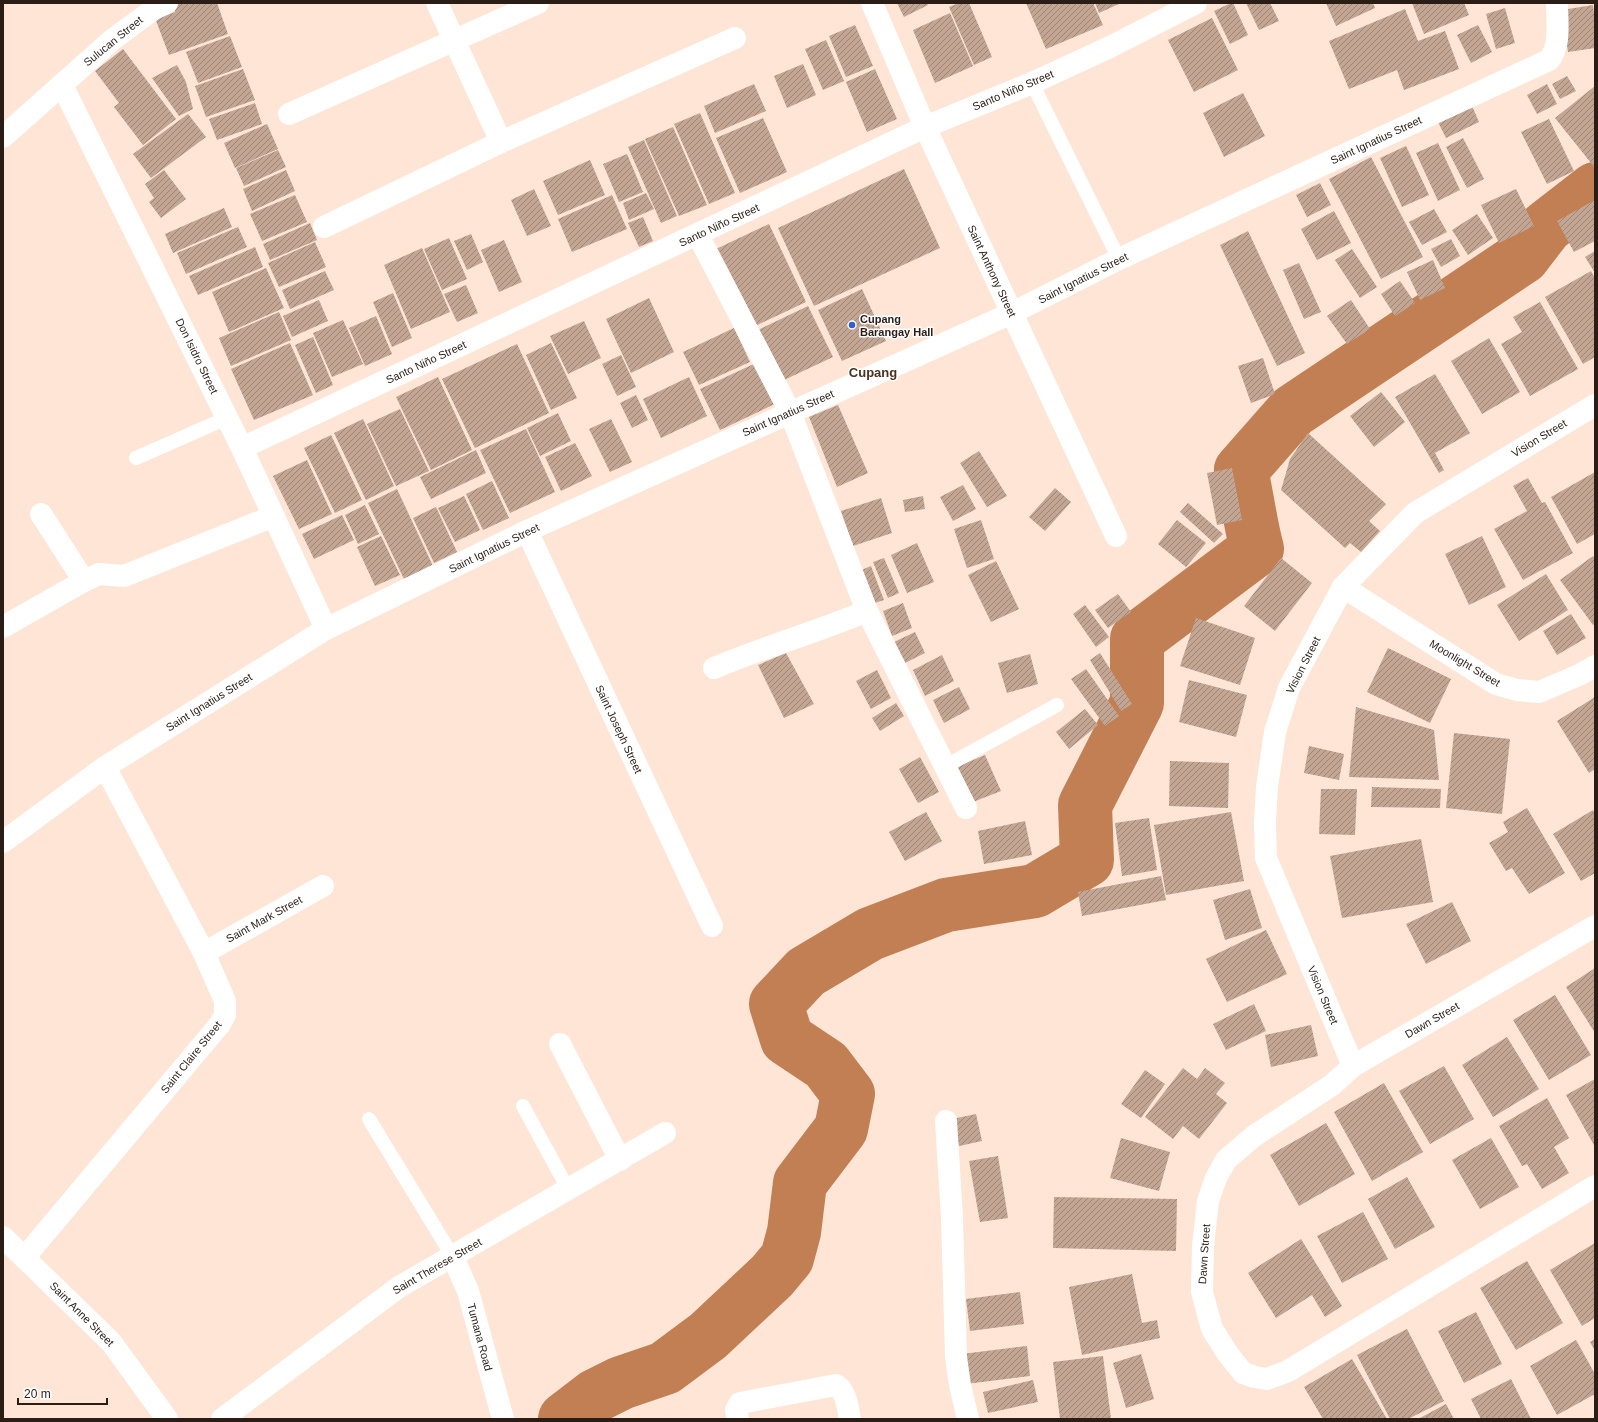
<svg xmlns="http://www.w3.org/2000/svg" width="1598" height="1422" font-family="Arial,sans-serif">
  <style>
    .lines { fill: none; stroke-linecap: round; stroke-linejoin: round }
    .river { stroke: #c27f54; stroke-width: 54 }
    .building { fill: url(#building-hatch) }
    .service { stroke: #fff; stroke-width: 14 }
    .minor { stroke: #fff; stroke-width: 22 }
    .poi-dot { fill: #2d5fcd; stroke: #fff; stroke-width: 1.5 }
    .labels { text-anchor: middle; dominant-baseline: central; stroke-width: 3; stroke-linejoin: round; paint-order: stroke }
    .street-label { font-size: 11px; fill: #291d16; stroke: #fff }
    .poi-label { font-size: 11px; font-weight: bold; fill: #291d16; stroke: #fff; text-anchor: start }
    .quarter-label { font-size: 13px; font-weight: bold; fill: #4a3222; stroke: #fff }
  </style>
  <defs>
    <pattern id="building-hatch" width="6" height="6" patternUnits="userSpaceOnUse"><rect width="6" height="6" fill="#c3a593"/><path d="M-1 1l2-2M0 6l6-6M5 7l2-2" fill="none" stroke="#9e8677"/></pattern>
  </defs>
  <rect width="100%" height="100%" fill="#ffe5d5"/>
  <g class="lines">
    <path class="river" d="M565,1419L595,1396L621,1383L665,1368L708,1336L772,1276L787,1258L794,1232L800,1183L841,1129L848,1094L826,1065L787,1039L776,1004L806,972L870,934L946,905L1035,891L1087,860L1085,805L1137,703V639L1257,549C1250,523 1247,496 1241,470L1293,411L1523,257L1546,227L1595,189"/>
  </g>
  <g class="building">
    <polygon points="179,3 217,3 228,34 169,55 155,18 175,12 173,5"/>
    <polygon points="897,3 927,3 928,5 904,17"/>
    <polygon points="959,3 969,3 992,57 974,65 949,7"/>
    <polygon points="1026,3 1093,3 1103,25 1046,49"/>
    <polygon points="1095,3 1121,3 1099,13"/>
    <polygon points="1231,3 1233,3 1248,35 1230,44 1214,11"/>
    <polygon points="1246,3 1270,3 1279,21 1259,30"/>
    <polygon points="1326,3 1373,3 1375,8 1336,26"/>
    <polygon points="1412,3 1464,3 1469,15 1424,34"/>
    <polygon points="1593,5 1595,21 1595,48 1568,52 1562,10"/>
    <polygon points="1505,8 1515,43 1496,49 1486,14"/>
    <polygon points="1405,9 1418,41 1445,31 1459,69 1404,90 1397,70 1349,89 1329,41"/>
    <polygon points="950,13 973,66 935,83 913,30"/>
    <polygon points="1212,18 1238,70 1194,92 1168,40"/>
    <polygon points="855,25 873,66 846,77 829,36"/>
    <polygon points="1478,25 1492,52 1471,63 1457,35"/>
    <polygon points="230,36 242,67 198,83 186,52"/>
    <polygon points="826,40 844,81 823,90 805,49"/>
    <polygon points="123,49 176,119 143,145 114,107 119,103 95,71"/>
    <polygon points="803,64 816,95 787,108 774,76"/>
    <polygon points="177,65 186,82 193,109 179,116 152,78"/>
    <polygon points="243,69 255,100 206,117 195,86"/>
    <polygon points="875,69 897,119 867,132 846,82"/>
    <polygon points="1567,76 1576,91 1560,99 1552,84"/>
    <polygon points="754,84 766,111 715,133 704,106"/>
    <polygon points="1547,84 1557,104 1537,114 1527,95"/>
    <polygon points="1595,86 1595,168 1555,118"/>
    <polygon points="1243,93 1265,136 1224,157 1203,113"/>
    <polygon points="255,103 262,124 217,140 209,119"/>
    <polygon points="1472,106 1479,122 1446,138 1438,122"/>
    <polygon points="700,113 735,193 709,204 674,124"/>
    <polygon points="188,114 206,137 151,178 133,154"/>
    <polygon points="763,118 787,172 740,193 716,138"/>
    <polygon points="1549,119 1574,171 1547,184 1521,132"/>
    <polygon points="267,124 278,149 235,168 224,143"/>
    <polygon points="673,127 707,205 679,216 645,139"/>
    <polygon points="1463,138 1484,179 1467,188 1446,147"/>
    <polygon points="644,140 677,216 661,223 628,147"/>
    <polygon points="1438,143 1460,190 1438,201 1416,153"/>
    <polygon points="1406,146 1429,195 1402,207 1380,158"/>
    <polygon points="278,150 286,167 244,186 236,168"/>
    <polygon points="627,154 643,192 619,202 603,164"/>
    <polygon points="1371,157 1423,257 1381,279 1329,179"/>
    <polygon points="590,160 605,195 558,215 543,181"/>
    <polygon points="904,169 940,248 814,306 778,228"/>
    <polygon points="164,170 186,199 161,218 149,202 154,198 145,184"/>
    <polygon points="286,170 295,191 252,211 243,189"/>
    <polygon points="1320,183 1331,205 1307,217 1296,195"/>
    <polygon points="534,189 551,226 527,236 511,200"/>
    <polygon points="1516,189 1534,226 1499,243 1481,205"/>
    <polygon points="646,193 654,209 629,220 623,203"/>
    <polygon points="295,195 307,222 262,241 250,214"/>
    <polygon points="612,195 627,229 572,252 558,219"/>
    <polygon points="1595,200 1595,241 1574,252 1557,221"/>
    <polygon points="224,208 232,227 173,253 165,234"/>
    <polygon points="1434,209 1447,232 1422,245 1409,222"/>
    <polygon points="1334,211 1351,243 1317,260 1301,229"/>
    <polygon points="1477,214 1493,238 1468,255 1452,230"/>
    <polygon points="643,217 653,241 639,247 628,223"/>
    <polygon points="310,223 317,240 270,260 263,244"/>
    <polygon points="769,224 806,302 751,328 714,250"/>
    <polygon points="238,227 247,247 186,274 177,253"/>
    <polygon points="1248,231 1305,353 1277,366 1220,245"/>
    <polygon points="471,234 483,262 467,270 454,241"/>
    <polygon points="449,238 467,279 442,290 424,249"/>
    <polygon points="1451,239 1460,256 1441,267 1431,249"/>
    <polygon points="504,240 522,282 499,292 481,250"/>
    <polygon points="315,242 326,267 279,287 268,263"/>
    <polygon points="255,247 263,267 198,295 189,276"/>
    <polygon points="422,248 450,312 411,329 384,265"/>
    <polygon points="1352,249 1377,287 1360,298 1335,260"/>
    <polygon points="1595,251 1595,273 1585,257"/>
    <polygon points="1433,260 1445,288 1420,300 1407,272"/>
    <polygon points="1299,263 1321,312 1304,319 1283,270"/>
    <polygon points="266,268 284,308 229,332 212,292"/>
    <polygon points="325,271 334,290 290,309 282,290"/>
    <polygon points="1591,271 1595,278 1595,357 1583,364 1545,297"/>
    <polygon points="1400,281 1415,303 1395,316 1381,294"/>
    <polygon points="466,285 478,313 457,322 444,294"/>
    <polygon points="862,289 886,341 842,361 818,310"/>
    <polygon points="393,293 412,338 392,347 373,302"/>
    <polygon points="649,298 674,352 631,373 606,319"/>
    <polygon points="319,300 328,321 292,337 283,316"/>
    <polygon points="1351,300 1370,329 1347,344 1327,316"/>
    <polygon points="1540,302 1578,369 1530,396 1501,344 1522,332 1513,317"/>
    <polygon points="808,306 833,357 782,381 758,330"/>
    <polygon points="279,312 291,340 231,366 219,338"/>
    <polygon points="376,316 392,354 365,366 349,328"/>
    <polygon points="343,320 363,364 332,377 313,333"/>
    <polygon points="584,321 601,358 568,374 550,336"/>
    <polygon points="734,328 750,362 699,385 683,352"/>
    <polygon points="313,337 333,385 316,393 295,345"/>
    <polygon points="1489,338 1520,392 1482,414 1451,361"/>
    <polygon points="290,343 313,395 254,420 231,369"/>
    <polygon points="551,343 577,398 551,410 526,355"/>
    <polygon points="517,344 549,413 475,448 442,379"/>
    <polygon points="621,355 636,387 617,396 602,364"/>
    <polygon points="1263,358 1275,394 1251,403 1238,366"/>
    <polygon points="758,362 777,403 720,430 700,389"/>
    <polygon points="1435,374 1470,433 1435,453 1444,470 1439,473 1395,397"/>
    <polygon points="438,377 472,450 431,470 396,397"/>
    <polygon points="689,377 707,416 661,438 643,399"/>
    <polygon points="1381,392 1405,422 1374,447 1350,416"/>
    <polygon points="636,395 648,420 632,428 620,403"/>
    <polygon points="838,405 868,473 837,487 809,417"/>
    <polygon points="400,409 429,471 396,486 367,424"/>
    <polygon points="558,413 571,441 540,456 527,428"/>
    <polygon points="363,419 394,486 366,500 334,433"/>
    <polygon points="611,419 632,462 610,472 589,429"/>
    <polygon points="526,429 555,492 510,513 480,450"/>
    <polygon points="1308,433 1386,504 1369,521 1380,531 1361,552 1350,543 1345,548 1281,490 1290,459"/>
    <polygon points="331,435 362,500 335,513 304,448"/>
    <polygon points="575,443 592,476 561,491 545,457"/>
    <polygon points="476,450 486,473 431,499 420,477"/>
    <polygon points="979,451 1007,496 987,507 960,463"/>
    <polygon points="307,460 332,514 299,529 273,476"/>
    <polygon points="1232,468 1242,520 1217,525 1207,473"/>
    <polygon points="1595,472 1595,534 1577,544 1551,497"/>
    <polygon points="1528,478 1542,503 1545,502 1573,553 1523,580 1494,529 1527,511 1513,486"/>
    <polygon points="492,481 509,518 483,530 466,494"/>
    <polygon points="963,485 976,509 953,521 940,497"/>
    <polygon points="1055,488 1071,502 1045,531 1029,517"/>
    <polygon points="397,489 433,566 404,579 368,503"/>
    <polygon points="464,496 480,530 455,542 438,508"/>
    <polygon points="923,496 925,509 905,512 903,500"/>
    <polygon points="881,498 892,533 853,546 841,511"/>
    <polygon points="1188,503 1223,534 1214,543 1180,512"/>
    <polygon points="365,505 379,534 358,544 345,515"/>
    <polygon points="436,507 457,552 434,563 413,518"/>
    <polygon points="342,515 354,540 314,559 302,534"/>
    <polygon points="981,520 994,559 967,568 954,529"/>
    <polygon points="1177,520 1206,543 1186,567 1158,544"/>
    <polygon points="381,536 400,575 375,586 357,547"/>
    <polygon points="1482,536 1506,587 1469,605 1445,554"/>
    <polygon points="917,543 934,582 907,593 891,555"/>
    <polygon points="1593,556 1595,559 1595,624 1593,625 1560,580"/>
    <polygon points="884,558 899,593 888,598 873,562"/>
    <polygon points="1281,558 1312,583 1275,631 1244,606"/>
    <polygon points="996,561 1019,609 991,622 968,575"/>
    <polygon points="871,566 884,600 872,604 859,571"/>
    <polygon points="1546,574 1568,610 1519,641 1497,605"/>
    <polygon points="1118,594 1131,612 1108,628 1095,610"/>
    <polygon points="903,603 912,628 892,636 883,611"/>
    <polygon points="1085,605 1109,637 1096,647 1073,614"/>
    <polygon points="1571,614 1586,638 1557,655 1543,631"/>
    <polygon points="1196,618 1255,638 1240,685 1180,666"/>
    <polygon points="915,632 925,653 905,663 894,642"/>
    <polygon points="1388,648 1451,679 1430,723 1367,692"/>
    <polygon points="786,653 814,704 784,718 758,665"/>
    <polygon points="1100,653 1132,704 1121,711 1090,660"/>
    <polygon points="1030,654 1038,684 1007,693 998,663"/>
    <polygon points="942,655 954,681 925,696 913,670"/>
    <polygon points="1086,669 1119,716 1105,726 1071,679"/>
    <polygon points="877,670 891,698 871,709 856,681"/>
    <polygon points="1189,680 1247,695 1236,737 1179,722"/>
    <polygon points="959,687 970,709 944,723 933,700"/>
    <polygon points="1595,697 1595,769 1589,773 1557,721"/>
    <polygon points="896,703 904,716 880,731 872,718"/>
    <polygon points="1356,707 1434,730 1439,780 1349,777"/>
    <polygon points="1085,709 1098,725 1069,749 1056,732"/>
    <polygon points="1454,733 1510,739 1502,814 1446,808"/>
    <polygon points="1309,746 1344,754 1339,780 1304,773"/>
    <polygon points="985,755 1001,791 968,804 954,768"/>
    <polygon points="920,757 939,792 918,803 899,769"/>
    <polygon points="1170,761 1229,763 1228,808 1169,806"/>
    <polygon points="1372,787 1441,789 1440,808 1371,807"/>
    <polygon points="1321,789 1357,789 1355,835 1319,834"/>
    <polygon points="1527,808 1565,873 1529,894 1512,868 1506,871 1489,843 1508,832 1503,822"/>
    <polygon points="1593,810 1595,814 1595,873 1581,881 1553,834"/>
    <polygon points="926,812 942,841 905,861 889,832"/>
    <polygon points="1231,812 1244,881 1166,895 1154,825"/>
    <polygon points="1149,818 1157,870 1122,876 1115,823"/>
    <polygon points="1025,821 1032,855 984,864 978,831"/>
    <polygon points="1421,839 1433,902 1342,918 1330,856"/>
    <polygon points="1161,876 1166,900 1082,916 1078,892"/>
    <polygon points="1250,889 1262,928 1225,940 1213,900"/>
    <polygon points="1452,902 1471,941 1426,964 1406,924"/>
    <polygon points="1266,930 1287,974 1227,1002 1206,959"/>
    <polygon points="1595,968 1595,1033 1566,987"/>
    <polygon points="1555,995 1591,1055 1549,1080 1513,1020"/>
    <polygon points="1254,1004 1266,1031 1226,1050 1213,1024"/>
    <polygon points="1311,1025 1318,1056 1271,1067 1265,1035"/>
    <polygon points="1507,1037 1539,1089 1493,1117 1462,1065"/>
    <polygon points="1444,1066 1474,1119 1430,1144 1399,1091"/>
    <polygon points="1183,1068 1197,1079 1205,1068 1225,1083 1216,1094 1227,1103 1199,1139 1183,1126 1173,1139 1145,1117"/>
    <polygon points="1145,1070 1165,1084 1141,1118 1121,1104"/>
    <polygon points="1595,1079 1595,1147 1566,1095"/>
    <polygon points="1384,1083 1423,1152 1372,1181 1334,1112"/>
    <polygon points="1547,1098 1569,1138 1554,1147 1569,1173 1542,1189 1527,1164 1522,1166 1499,1126"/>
    <polygon points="976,1114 982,1141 959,1146 952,1119"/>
    <polygon points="1326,1123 1355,1174 1299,1206 1270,1155"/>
    <polygon points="1121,1138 1170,1152 1159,1191 1110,1178"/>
    <polygon points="1491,1138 1519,1187 1480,1209 1452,1160"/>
    <polygon points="998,1156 1008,1218 980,1222 969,1161"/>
    <polygon points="1407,1177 1435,1227 1395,1249 1368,1199"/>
    <polygon points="1054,1197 1177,1199 1176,1251 1053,1248"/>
    <polygon points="1363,1212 1388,1259 1342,1283 1317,1236"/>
    <polygon points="1301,1239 1342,1306 1325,1317 1312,1295 1276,1318 1248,1273"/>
    <polygon points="1595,1243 1595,1318 1582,1326 1550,1270"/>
    <polygon points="1527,1261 1563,1323 1516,1350 1480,1288"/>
    <polygon points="1132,1274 1142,1323 1157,1320 1160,1338 1082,1355 1069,1287"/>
    <polygon points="1020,1292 1024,1324 970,1331 966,1299"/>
    <polygon points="1476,1312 1502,1364 1464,1383 1438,1331"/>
    <polygon points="1407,1329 1444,1401 1408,1419 1390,1419 1357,1355"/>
    <polygon points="1595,1339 1595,1351 1590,1342"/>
    <polygon points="1576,1340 1595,1374 1595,1394 1557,1415 1530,1366"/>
    <polygon points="1027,1346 1030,1376 966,1384 962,1354"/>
    <polygon points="1141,1354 1154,1399 1126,1408 1113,1363"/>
    <polygon points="1103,1356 1111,1419 1060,1419 1053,1362"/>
    <polygon points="1352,1359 1387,1419 1323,1419 1304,1387"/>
    <polygon points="1511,1379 1531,1419 1481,1419 1471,1399"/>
    <polygon points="1033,1380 1038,1402 988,1413 983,1392"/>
    <polygon points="1446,1404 1454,1419 1418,1419"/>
  </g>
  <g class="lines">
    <g class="service">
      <polyline points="1032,83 1119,259"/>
      <polyline points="136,458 227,418"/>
      <polyline points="946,766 1057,705"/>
      <polyline points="523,1106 568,1189"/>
      <polyline points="369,1119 453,1257"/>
    </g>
    <g class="minor">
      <polyline points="437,3 501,142"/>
      <polyline points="872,3 925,127 1116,536"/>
      <polyline points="62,85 242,448 326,629"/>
      <polyline points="289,114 538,3"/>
      <polyline points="3,137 112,40 154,9 167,3"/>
      <polyline points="324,227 501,142 735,38"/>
      <polyline points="698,235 790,412 867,611 966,808"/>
      <polyline points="242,448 925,127 1032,83 1110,47 1196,3"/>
      <polyline points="41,514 84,581"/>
      <polyline points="527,531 712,926"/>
      <polyline points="1343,587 1496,684 1517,690 1539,692 1579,675 1595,666"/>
      <polyline points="3,627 84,581 99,574 124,576 274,516"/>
      <path d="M714,668C764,647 817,632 867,611"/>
      <path d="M3,842L105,767L326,629L527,531L1012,313L1119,259L1549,60C1561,46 1557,21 1557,3"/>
      <polyline points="1595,926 1353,1066 1332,1085 1254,1136 1226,1160 1216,1178 1208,1201 1203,1246 1202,1292 1212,1329 1228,1354 1243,1373 1255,1377 1267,1379 1288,1371 1595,1186"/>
      <polyline points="204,953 323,886"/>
      <polyline points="560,1044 620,1160"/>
      <polyline points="1353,1066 1266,858 1265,823 1267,787 1275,732 1289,688 1343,587 1415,513 1595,405"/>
      <polyline points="946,1121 952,1217 956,1357 960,1385 968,1419"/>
      <polyline points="3,1237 111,1342 167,1419"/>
      <polyline points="25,1257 220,1024 225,1015 225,1001 204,953 105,767"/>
      <polyline points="453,1257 468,1291 503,1419"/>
      <polyline points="222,1419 399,1287 665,1133"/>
      <path d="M738,1419L736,1410L740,1403L836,1385C846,1390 848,1409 850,1419"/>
    </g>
  </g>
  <circle class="poi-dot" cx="852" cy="325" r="4"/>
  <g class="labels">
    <g class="street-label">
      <text transform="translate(113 41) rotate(-39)">Sulucan Street</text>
      <text transform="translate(1013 90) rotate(-23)">Santo Niño Street</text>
      <text transform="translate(1376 140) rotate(-25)">Saint Ignatius Street</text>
      <text transform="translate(719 225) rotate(-25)">Santo Niño Street</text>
      <text transform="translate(992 271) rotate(65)">Saint Anthony Street</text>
      <text transform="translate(1083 278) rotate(-27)">Saint Ignatius Street</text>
      <text transform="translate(197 356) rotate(64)">Don Isidro Street</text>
      <text transform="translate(426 362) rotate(-25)">Santo Niño Street</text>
      <text transform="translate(788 413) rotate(-24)">Saint Ignatius Street</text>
      <text transform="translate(1539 438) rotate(-31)">Vision Street</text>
      <text transform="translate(494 548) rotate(-26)">Saint Ignatius Street</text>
      <text transform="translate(1465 663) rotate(31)">Moonlight Street</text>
      <text transform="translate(1303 665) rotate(-63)">Vision Street</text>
      <text transform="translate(209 702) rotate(-32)">Saint Ignatius Street</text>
      <text transform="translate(619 729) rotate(65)">Saint Joseph Street</text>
      <text transform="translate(264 919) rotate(-29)">Saint Mark Street</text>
      <text transform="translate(1323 995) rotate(67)">Vision Street</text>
      <text transform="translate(1432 1020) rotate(-30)">Dawn Street</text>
      <text transform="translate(191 1057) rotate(-51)">Saint Claire Street</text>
      <text transform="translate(1204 1254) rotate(-86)">Dawn Street</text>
      <text transform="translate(437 1266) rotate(-30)">Saint Therese Street</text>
      <text transform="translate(82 1314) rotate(45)">Saint Anne Street</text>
      <text transform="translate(480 1337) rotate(75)">Tumana Road</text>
    </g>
    <g class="poi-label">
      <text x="860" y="319">Cupang<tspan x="860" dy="13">Barangay Hall</tspan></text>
    </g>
    <g class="quarter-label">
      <text x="873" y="372">Cupang</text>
    </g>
  </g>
  <rect width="1598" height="1422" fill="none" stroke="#291d16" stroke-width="8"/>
  <path d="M18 1398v6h89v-6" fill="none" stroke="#291d16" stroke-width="2"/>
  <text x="24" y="1398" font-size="12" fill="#291d16" stroke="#ffffff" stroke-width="3" paint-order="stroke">20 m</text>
</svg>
